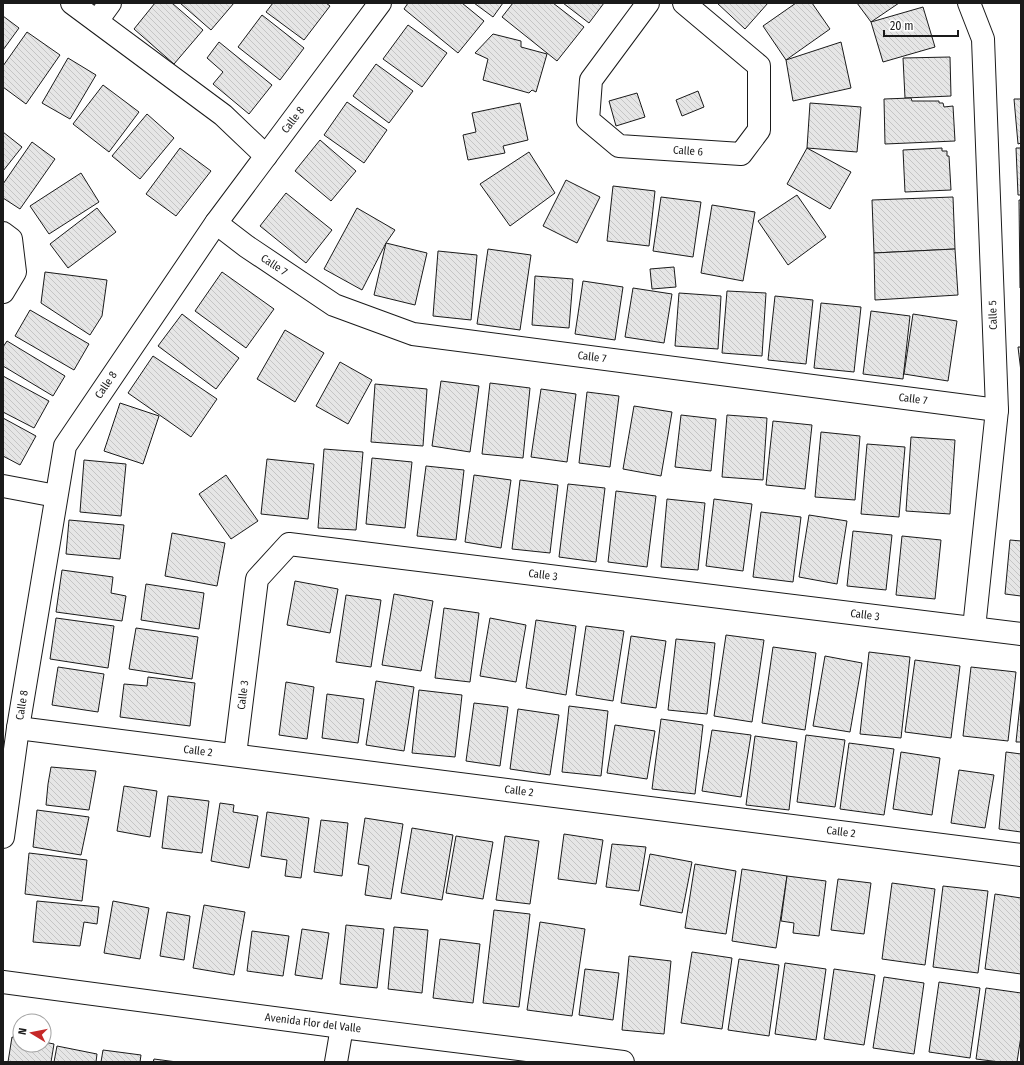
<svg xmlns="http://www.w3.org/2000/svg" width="1024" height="1065" font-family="'Fira Sans Condensed',sans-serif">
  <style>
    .building { fill: url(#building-back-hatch); stroke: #1a1a1a }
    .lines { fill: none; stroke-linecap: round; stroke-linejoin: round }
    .minor-casing { stroke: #1a1a1a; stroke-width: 24 }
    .minor { stroke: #fff; stroke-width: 22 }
    .labels { text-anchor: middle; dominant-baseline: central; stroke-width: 3; stroke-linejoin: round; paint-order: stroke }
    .street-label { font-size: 11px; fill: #1a1a1a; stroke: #fff }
  </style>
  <defs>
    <pattern id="building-back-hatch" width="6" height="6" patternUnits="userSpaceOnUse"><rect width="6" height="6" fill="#e6e6e6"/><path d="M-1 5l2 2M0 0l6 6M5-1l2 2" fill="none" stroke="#c5c5c5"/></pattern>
  </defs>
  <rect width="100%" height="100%" fill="#fff"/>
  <g class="building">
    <polygon points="155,3 172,3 203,30 174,64 134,29"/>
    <polygon points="180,3 234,3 211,30"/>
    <polygon points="273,3 326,3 330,6 304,40 266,12"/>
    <polygon points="408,3 462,3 484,21 458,53 404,9"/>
    <polygon points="474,3 503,3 493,17"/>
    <polygon points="513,3 553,3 584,27 557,61 502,17"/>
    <polygon points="563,3 604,3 589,23"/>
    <polygon points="717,3 768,3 745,29"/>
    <polygon points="796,3 812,3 830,29 786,60 763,26"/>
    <polygon points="857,3 899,3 871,22"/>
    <polygon points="923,7 935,47 883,62 871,22"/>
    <polygon points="262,15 304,48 280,80 238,47"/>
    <polygon points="3,16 19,28 3,50"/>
    <polygon points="408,25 447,53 422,87 383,59"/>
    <polygon points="27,32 60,55 26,104 3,87 3,66"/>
    <polygon points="493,34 521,41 521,47 547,54 536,92 532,90 529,93 483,80 488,59 475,53"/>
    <polygon points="219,42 272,85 249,114 213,84 223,72 207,58"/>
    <polygon points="841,42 851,88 793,101 786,60"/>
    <polygon points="950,57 951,96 905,98 903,58"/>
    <polygon points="68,58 96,75 70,119 42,103"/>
    <polygon points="376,64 413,91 389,123 353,96"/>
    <polygon points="103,85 139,112 109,152 73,124"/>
    <polygon points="698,91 704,107 682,116 676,100"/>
    <polygon points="637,93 645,117 616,126 609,101"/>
    <polygon points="911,98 912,101 939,101 939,103 943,103 944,107 953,106 955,141 885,144 884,99"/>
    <polygon points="1014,99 1021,99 1021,143 1018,144"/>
    <polygon points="347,102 387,130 364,163 324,135"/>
    <polygon points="520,103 528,140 503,146 505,153 468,160 463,135 476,132 472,113"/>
    <polygon points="810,103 861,107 857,152 807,148"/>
    <polygon points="147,114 174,138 140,179 112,156"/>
    <polygon points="3,132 22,147 3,171"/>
    <polygon points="320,140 356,171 331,201 295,171"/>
    <polygon points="32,142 55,159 20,209 3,198 3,184"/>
    <polygon points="180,148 211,171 176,216 146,194"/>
    <polygon points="807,148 851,172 830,209 787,184"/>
    <polygon points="942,148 942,151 947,151 947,156 949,156 951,190 905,192 903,150"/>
    <polygon points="1016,148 1021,148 1021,195 1018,195"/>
    <polygon points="529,152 555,193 510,226 480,184"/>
    <polygon points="81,173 99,202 49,234 30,206"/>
    <polygon points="566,180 600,197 577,243 543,226"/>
    <polygon points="613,186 655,191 649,246 607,241"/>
    <polygon points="286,193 332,230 306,263 260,226"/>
    <polygon points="797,195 826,237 788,265 758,221"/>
    <polygon points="661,197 701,202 693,257 653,251"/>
    <polygon points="953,197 955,249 874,253 872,200"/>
    <polygon points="1019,200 1021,200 1021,288 1020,288"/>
    <polygon points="712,205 755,212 743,281 701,273"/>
    <polygon points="97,208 116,232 68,268 50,244"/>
    <polygon points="357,208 395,230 386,243 362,290 324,269"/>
    <polygon points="386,243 427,253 415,305 374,295"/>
    <polygon points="488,249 531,255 520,330 477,324"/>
    <polygon points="955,249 958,295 875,300 874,253"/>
    <polygon points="438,251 477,255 471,320 433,316"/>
    <polygon points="674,267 676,287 652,289 650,269"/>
    <polygon points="45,272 107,280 102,316 90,335 41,303"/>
    <polygon points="222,272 274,309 246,348 195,311"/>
    <polygon points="535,276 573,279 569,328 532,325"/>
    <polygon points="583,281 623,287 615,340 575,334"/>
    <polygon points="633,288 672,294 664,343 625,337"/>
    <polygon points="727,291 766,293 762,356 722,353"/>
    <polygon points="679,293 721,296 718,349 675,346"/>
    <polygon points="775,296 813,300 806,364 768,360"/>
    <polygon points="821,303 861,307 854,372 814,368"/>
    <polygon points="30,310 89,344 74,370 15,336"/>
    <polygon points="871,311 910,316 903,379 863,374"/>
    <polygon points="182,314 239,358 216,389 158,346"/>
    <polygon points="913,314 957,321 948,381 904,374"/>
    <polygon points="285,330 324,353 295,402 257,379"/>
    <polygon points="7,341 65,376 53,396 3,366 3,347"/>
    <polygon points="1018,347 1021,347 1021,372"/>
    <polygon points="153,356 217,399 191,437 128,393"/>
    <polygon points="340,362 372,380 348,424 316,406"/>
    <polygon points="3,376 49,401 34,428 3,412"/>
    <polygon points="441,381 479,386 470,452 432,446"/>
    <polygon points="490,383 530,388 523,458 482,454"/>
    <polygon points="375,384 427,389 423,446 371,442"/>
    <polygon points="541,389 576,394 567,462 531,457"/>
    <polygon points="587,392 619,396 610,467 579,463"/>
    <polygon points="120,403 159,416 143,464 104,451"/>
    <polygon points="634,406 672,412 661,476 623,469"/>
    <polygon points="681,415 716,419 711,471 675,467"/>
    <polygon points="727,415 767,418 763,480 722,477"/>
    <polygon points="3,418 36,436 20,465 3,456"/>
    <polygon points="773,421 812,425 805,489 766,485"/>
    <polygon points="821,432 860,436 855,500 815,497"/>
    <polygon points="911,437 955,440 950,514 906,511"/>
    <polygon points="867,444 905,447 899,517 861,514"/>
    <polygon points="324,449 363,452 356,530 318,528"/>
    <polygon points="372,458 412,462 405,528 366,524"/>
    <polygon points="267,459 314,464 308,519 261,514"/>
    <polygon points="84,460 126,464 121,516 80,512"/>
    <polygon points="426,466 464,470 456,540 417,536"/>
    <polygon points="226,475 258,521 231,539 199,494"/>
    <polygon points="474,475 511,480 501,548 465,542"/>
    <polygon points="520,480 558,485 550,553 512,549"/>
    <polygon points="568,484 605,488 596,562 559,557"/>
    <polygon points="616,491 656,496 647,567 608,562"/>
    <polygon points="667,499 705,503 698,570 661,567"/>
    <polygon points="714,499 752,504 743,571 706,566"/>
    <polygon points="761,512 801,517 793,582 753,577"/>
    <polygon points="809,515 847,521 837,584 799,577"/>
    <polygon points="69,520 124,525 120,559 66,554"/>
    <polygon points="853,531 892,535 886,590 847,586"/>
    <polygon points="172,533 225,543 217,586 165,576"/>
    <polygon points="902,536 941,540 935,599 896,595"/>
    <polygon points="1010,540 1021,541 1021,596 1005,594"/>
    <polygon points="62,570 113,577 111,593 126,596 122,621 56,612"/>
    <polygon points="295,581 338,589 330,633 287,625"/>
    <polygon points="146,584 204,593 199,629 141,620"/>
    <polygon points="394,594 433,601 421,671 382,665"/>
    <polygon points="346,595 381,600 371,667 336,662"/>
    <polygon points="444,608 479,613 470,682 435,678"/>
    <polygon points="56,618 114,626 108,668 50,659"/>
    <polygon points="490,618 526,625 516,682 480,676"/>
    <polygon points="536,620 576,626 566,695 526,688"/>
    <polygon points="586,626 624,631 613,701 576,695"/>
    <polygon points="136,628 198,637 192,679 129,669"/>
    <polygon points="726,635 764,640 752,722 714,716"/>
    <polygon points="631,636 666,641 656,708 621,703"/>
    <polygon points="676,639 715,643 707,714 668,710"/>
    <polygon points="773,647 816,653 805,730 762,723"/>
    <polygon points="869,652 910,657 901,738 860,734"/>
    <polygon points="825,656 862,663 850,732 813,726"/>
    <polygon points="915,660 960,666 951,738 905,732"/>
    <polygon points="58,667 104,674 98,712 52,705"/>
    <polygon points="971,667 1016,672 1008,741 963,736"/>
    <polygon points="148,677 195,683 190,726 120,717 124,684 147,686"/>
    <polygon points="376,681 414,687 404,751 366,745"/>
    <polygon points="286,682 314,687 307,739 279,735"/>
    <polygon points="419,690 462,695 455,757 412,753"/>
    <polygon points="327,694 364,699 358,743 322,738"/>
    <polygon points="1021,695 1021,742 1016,742"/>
    <polygon points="474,703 508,707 500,766 466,761"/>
    <polygon points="569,706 608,711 601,776 562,772"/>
    <polygon points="518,709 559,715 550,775 510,769"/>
    <polygon points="661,719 703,725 695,794 652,789"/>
    <polygon points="615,725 655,731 647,779 607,773"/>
    <polygon points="712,730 751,735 741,797 702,791"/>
    <polygon points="806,735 845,740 835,807 797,802"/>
    <polygon points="755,736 797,742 789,810 746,805"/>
    <polygon points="849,743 894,749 884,815 840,809"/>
    <polygon points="901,752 940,758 932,815 893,809"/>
    <polygon points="1006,752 1021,754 1021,832 999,829"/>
    <polygon points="51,767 96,771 89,810 46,805 48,784"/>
    <polygon points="959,770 994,775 985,828 951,823"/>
    <polygon points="124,786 157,791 150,837 117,831"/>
    <polygon points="168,796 209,801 202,853 162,848"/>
    <polygon points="220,803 234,805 233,812 258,816 249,868 211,861"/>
    <polygon points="37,810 89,817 81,855 33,847"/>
    <polygon points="267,812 309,818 301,878 285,876 287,860 261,856"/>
    <polygon points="365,818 403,824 391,899 365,895 369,866 358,864"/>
    <polygon points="321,820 348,823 342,876 314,872"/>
    <polygon points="412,828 453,835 442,900 401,893"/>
    <polygon points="564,834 603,840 596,884 558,879"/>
    <polygon points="456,836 493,842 483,899 446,893"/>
    <polygon points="505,836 539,841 530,904 496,900"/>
    <polygon points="612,844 646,847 639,891 606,887"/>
    <polygon points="29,853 87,860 82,901 25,894"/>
    <polygon points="650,854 692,862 682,913 640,905"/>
    <polygon points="695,864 736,871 726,934 685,928"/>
    <polygon points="742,869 787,876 776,948 732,941"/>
    <polygon points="787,876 826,881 819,936 793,933 794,923 781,921"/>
    <polygon points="838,879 871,883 864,934 831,930"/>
    <polygon points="892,883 935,889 925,965 882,959"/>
    <polygon points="943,886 988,891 978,973 933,967"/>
    <polygon points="995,894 1021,898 1021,974 985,969"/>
    <polygon points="37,901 99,907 97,924 84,922 80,946 33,942"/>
    <polygon points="113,901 149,908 140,959 104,953"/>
    <polygon points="204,905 245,912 234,975 193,968"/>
    <polygon points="494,910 530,914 519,1007 483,1003"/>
    <polygon points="167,912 190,916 184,960 160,956"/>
    <polygon points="540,922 585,929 572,1016 527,1010"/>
    <polygon points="346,925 384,929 377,988 340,984"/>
    <polygon points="394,927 428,930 422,993 388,989"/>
    <polygon points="302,929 329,933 322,979 295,975"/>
    <polygon points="252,931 289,936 283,976 247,971"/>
    <polygon points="440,939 480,944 473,1003 433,998"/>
    <polygon points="692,952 732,958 722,1029 681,1023"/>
    <polygon points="629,956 671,961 664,1034 622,1030"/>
    <polygon points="739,959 779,965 769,1036 728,1030"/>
    <polygon points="785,963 826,969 816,1040 775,1034"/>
    <polygon points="585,969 619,973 613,1020 579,1015"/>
    <polygon points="834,969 875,975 864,1045 824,1039"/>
    <polygon points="884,977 924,983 914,1054 873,1048"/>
    <polygon points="939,982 980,988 970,1058 929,1052"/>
    <polygon points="986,988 1021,993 1021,1036 1017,1062 1000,1062 976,1059"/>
    <polygon points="12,1037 20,1039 20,1045 44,1045 44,1042 54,1044 51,1062 8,1062"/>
    <polygon points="57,1046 97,1054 96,1062 54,1062"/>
    <polygon points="103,1050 141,1055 140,1062 101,1062"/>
    <polygon points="154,1059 177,1062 153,1062"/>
  </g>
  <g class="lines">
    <defs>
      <g id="minor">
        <polyline points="72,3 223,115 266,156"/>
        <polyline points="648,3 591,80 588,120 619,146 741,154 759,130 759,66 684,3"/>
        <polyline points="969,3 983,39 997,410 974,628"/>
        <polyline points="97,21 110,3"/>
        <polyline points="216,223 246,246 334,305 413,334 997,410"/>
        <polyline points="3,233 11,239 15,272 3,292"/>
        <polyline points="3,486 56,496"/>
        <polyline points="18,728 1021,855"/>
        <polyline points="235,755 257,579 289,544 1021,634"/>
        <polyline points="3,837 18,728 65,446 216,223 380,3"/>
        <polyline points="3,982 342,1027 623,1062"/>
        <polyline points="336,1062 342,1027"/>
      </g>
    </defs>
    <use href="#minor" class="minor-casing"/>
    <use href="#minor" class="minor"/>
  </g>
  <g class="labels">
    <g class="street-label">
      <text transform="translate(293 120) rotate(-53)">Calle 8</text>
      <text transform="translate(688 151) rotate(4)">Calle 6</text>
      <text transform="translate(274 265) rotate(33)">Calle 7</text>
      <text transform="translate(993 315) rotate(-92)">Calle 5</text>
      <text transform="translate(592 357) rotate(7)">Calle 7</text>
      <text transform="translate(106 385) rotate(-56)">Calle 8</text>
      <text transform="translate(913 399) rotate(7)">Calle 7</text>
      <text transform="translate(543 575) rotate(7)">Calle 3</text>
      <text transform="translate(865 615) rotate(7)">Calle 3</text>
      <text transform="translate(243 695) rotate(-83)">Calle 3</text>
      <text transform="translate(22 705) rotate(-81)">Calle 8</text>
      <text transform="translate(198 751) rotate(7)">Calle 2</text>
      <text transform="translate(519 791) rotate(7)">Calle 2</text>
      <text transform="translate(841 832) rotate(7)">Calle 2</text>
      <text transform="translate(313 1023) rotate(7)">Avenida Flor del Valle</text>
    </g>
  </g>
  <rect width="1024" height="1065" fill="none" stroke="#1a1a1a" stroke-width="8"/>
  <g transform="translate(32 1033) rotate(280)"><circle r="19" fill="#ffffff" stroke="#a3a3a3"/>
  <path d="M0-3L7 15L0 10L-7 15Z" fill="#c62828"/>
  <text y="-6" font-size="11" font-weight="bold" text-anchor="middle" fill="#1a1a1a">N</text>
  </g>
  <path d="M884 30v6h74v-6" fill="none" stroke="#1a1a1a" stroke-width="2"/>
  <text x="890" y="30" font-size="12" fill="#1a1a1a" stroke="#ffffff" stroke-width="3" paint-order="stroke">20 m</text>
</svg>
